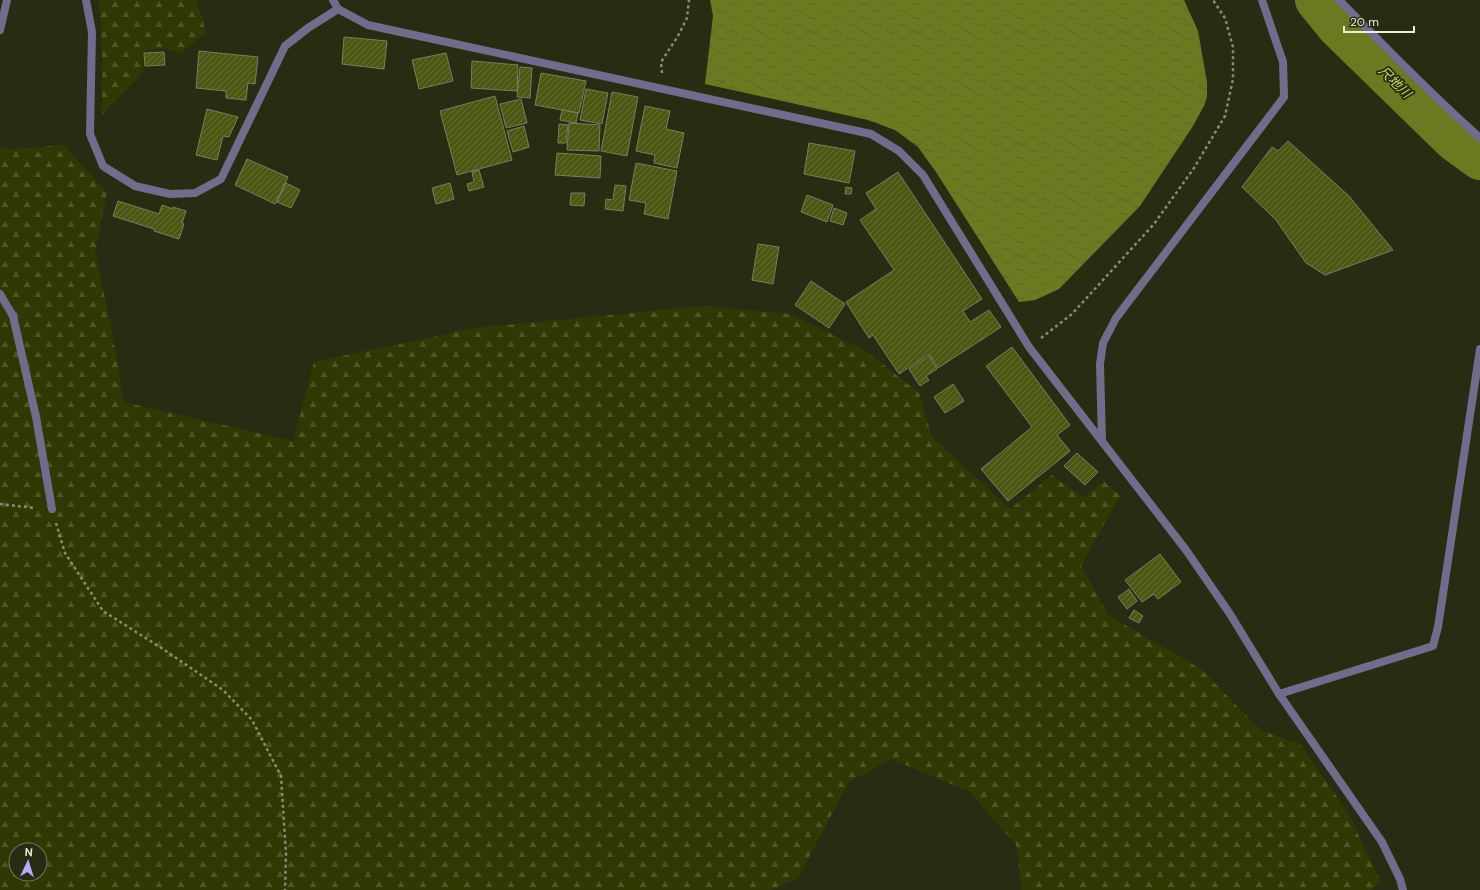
<svg xmlns="http://www.w3.org/2000/svg" width="1480" height="890" font-family="'DM Sans','Noto Sans JP',sans-serif">
  <style>
    .forest { fill: url(#forest-firs); fill-rule: evenodd }
    .water { fill: url(#water-ripples) }
    .lines { fill: none; stroke-linecap: round; stroke-linejoin: round }
    .river { stroke: #6d7920; stroke-width: 42 }
    .building { fill: url(#building-hatch); stroke: #787e61 }
    .path { stroke: #888c77; stroke-width: 2.5; stroke-dasharray: 3 3; stroke-linecap: butt }
    .street { stroke: #726b8c; stroke-width: 8 }
    .labels { text-anchor: middle; dominant-baseline: central; stroke-width: 3.5; stroke-linejoin: round; paint-order: stroke }
    .water-label { font-size: 13px; font-style: italic; fill: #c7da67; stroke: #282c12 }
  </style>
  <defs>
    <pattern id="forest-firs" width="22" height="20" patternUnits="userSpaceOnUse"><rect width="22" height="20" fill="#313803"/><path d="M5 1l3.5 6h-7zM16 11l3.5 6h-7z" fill="#4f5527"/></pattern>
    <pattern id="water-ripples" width="26" height="14" patternUnits="userSpaceOnUse"><rect width="26" height="14" fill="#6d7920"/><path d="M2 4q2-2 4 0t4 0M15 11q2-2 4 0t4 0" fill="none" stroke="#5b622f"/></pattern>
    <pattern id="building-hatch" width="6" height="6" patternUnits="userSpaceOnUse"><rect width="6" height="6" fill="#4d5612"/><path d="M-1 1l2-2M0 6l6-6M5 7l2-2" fill="none" stroke="#676f34"/></pattern>
  </defs>
  <rect width="100%" height="100%" fill="#282c12"/>
  <g class="forest">
    <polygon points="99,0 197,0 206,33 181,53 165,48 144,51 143,72 102,115 102,48"/>
    <path d="M64,145L107,193L95,252L110,321L124,402L293,441L314,362L475,328L702,306L790,314L866,351L919,393L932,437L1010,509L1052,475L1083,497L1104,481L1120,496L1081,565L1108,615L1201,669L1260,730L1300,744L1348,813L1381,882L1371,890H1022L1016,845L970,792L891,759L849,782L798,878L770,890H0V148L14,149ZM16,850H40V874H16Z"/>
  </g>
  <polygon class="water" points="710,0 1184,0 1198,31 1207,82 1207,96 1205,104 1193,126 1140,206 1059,289 1035,300 1019,302 936,172 918,147 895,130 868,120 705,84 713,16"/>
  <g class="lines">
    <polyline class="river" points="1316,0 1338,27 1454,140 1480,159"/>
  </g>
  <g class="building">
    <polygon points="344,37 387,41 384,69 342,64"/>
    <polygon points="199,51 258,57 255,84 248,83 246,100 226,98 226,91 196,88"/>
    <polygon points="164,52 165,65 145,66 144,53"/>
    <polygon points="446,53 453,81 419,89 412,60"/>
    <polygon points="472,61 518,65 517,91 471,88"/>
    <polygon points="520,67 532,68 530,98 517,97"/>
    <polygon points="541,73 586,81 579,113 535,105"/>
    <polygon points="586,89 608,93 602,124 580,120"/>
    <polygon points="612,92 638,97 627,156 601,151"/>
    <polygon points="495,96 512,160 457,175 440,111"/>
    <polygon points="521,99 527,123 506,128 500,104"/>
    <polygon points="645,106 670,111 666,129 684,133 677,168 654,163 655,155 636,151"/>
    <polygon points="207,109 238,117 229,137 223,136 217,160 196,155"/>
    <polygon points="562,110 578,113 576,123 560,120"/>
    <polygon points="569,123 600,125 599,151 567,150"/>
    <polygon points="559,124 568,125 566,143 558,143"/>
    <polygon points="524,126 529,147 513,152 507,131"/>
    <polygon points="1288,141 1349,196 1393,250 1325,275 1306,263 1276,220 1242,187 1272,147 1278,151"/>
    <polygon points="809,143 855,151 849,183 804,174"/>
    <polygon points="557,153 601,156 600,178 555,175"/>
    <polygon points="247,159 288,177 275,204 235,185"/>
    <polygon points="636,163 677,171 668,219 644,214 646,203 629,200"/>
    <polygon points="479,170 484,187 469,191 467,184 474,182 472,172"/>
    <polygon points="898,172 982,299 963,311 970,322 989,310 1001,327 938,368 929,354 899,374 873,335 869,338 846,302 894,270 860,220 876,209 866,193"/>
    <polygon points="286,183 300,190 291,208 277,202"/>
    <polygon points="450,183 454,199 436,204 432,188"/>
    <polygon points="615,185 626,186 623,211 605,209 606,199 613,200"/>
    <polygon points="846,187 852,188 851,194 845,194"/>
    <polygon points="571,193 585,193 584,206 570,205"/>
    <polygon points="807,195 833,205 827,222 801,212"/>
    <polygon points="118,201 159,214 162,205 173,209 173,207 186,211 182,223 184,224 179,239 154,231 154,229 113,216"/>
    <polygon points="834,208 847,213 843,225 830,221"/>
    <polygon points="758,244 779,247 773,284 752,280"/>
    <polygon points="811,281 845,304 829,328 795,305"/>
    <polygon points="1012,347 1070,425 1057,435 1070,451 1008,501 981,469 1032,427 986,366"/>
    <polygon points="929,356 937,369 926,376 929,380 920,386 909,369"/>
    <polygon points="953,384 964,401 945,413 934,397"/>
    <polygon points="1077,453 1098,472 1085,485 1064,466"/>
    <polygon points="1160,554 1181,582 1158,599 1154,594 1142,602 1125,580"/>
    <polygon points="1129,589 1137,601 1127,609 1118,597"/>
    <polygon points="1134,610 1143,616 1139,623 1129,618"/>
  </g>
  <g class="lines">
    <g class="path">
      <polyline points="662,73 661,62 678,36 687,18 689,0"/>
      <polyline points="1041,338 1072,314 1154,224 1194,168 1225,116 1233,79 1233,47 1225,18 1213,0"/>
      <polyline points="0,504 35,508"/>
      <polyline points="56,523 65,553 103,611 163,649 223,690 252,720 281,776 286,854 285,890"/>
    </g>
    <g class="street">
      <polyline points="86,0 92,32 90,134 103,166 135,186 170,194 195,193 221,179 285,46 308,28 338,9"/>
      <polyline points="333,0 338,9 368,25 871,134 899,151 923,175 1029,347 1186,550 1230,614 1279,694 1382,842 1400,879 1403,890"/>
      <path d="M1339,0C1385,47 1431,94 1480,138"/>
      <polyline points="0,30 7,0"/>
      <polyline points="0,294 13,316 36,417 52,509"/>
      <polyline points="1102,441 1100,364 1103,343 1116,318 1284,97 1283,62 1262,0"/>
      <polyline points="1279,694 1433,646 1438,627 1480,349"/>
    </g>
  </g>
  <g class="labels">
    <g class="water-label">
      <text transform="translate(1395 82) rotate(44)">尺地川</text>
    </g>
  </g>
  <g transform="translate(28 862) rotate(4)"><circle r="19" fill="#282c12" stroke="#757963"/>
  <path d="M0-3L7 15L0 10L-7 15Z" fill="#baaaf6"/>
  <text y="-6" font-size="11" font-weight="bold" text-anchor="middle" fill="#e9eddd">N</text>
  </g>
  <path d="M1344 26v6h70v-6" fill="none" stroke="#e9eddd" stroke-width="2"/>
  <text x="1350" y="26" font-size="12" fill="#e9eddd" stroke="#282c12" stroke-width="3" paint-order="stroke">20 m</text>
</svg>
